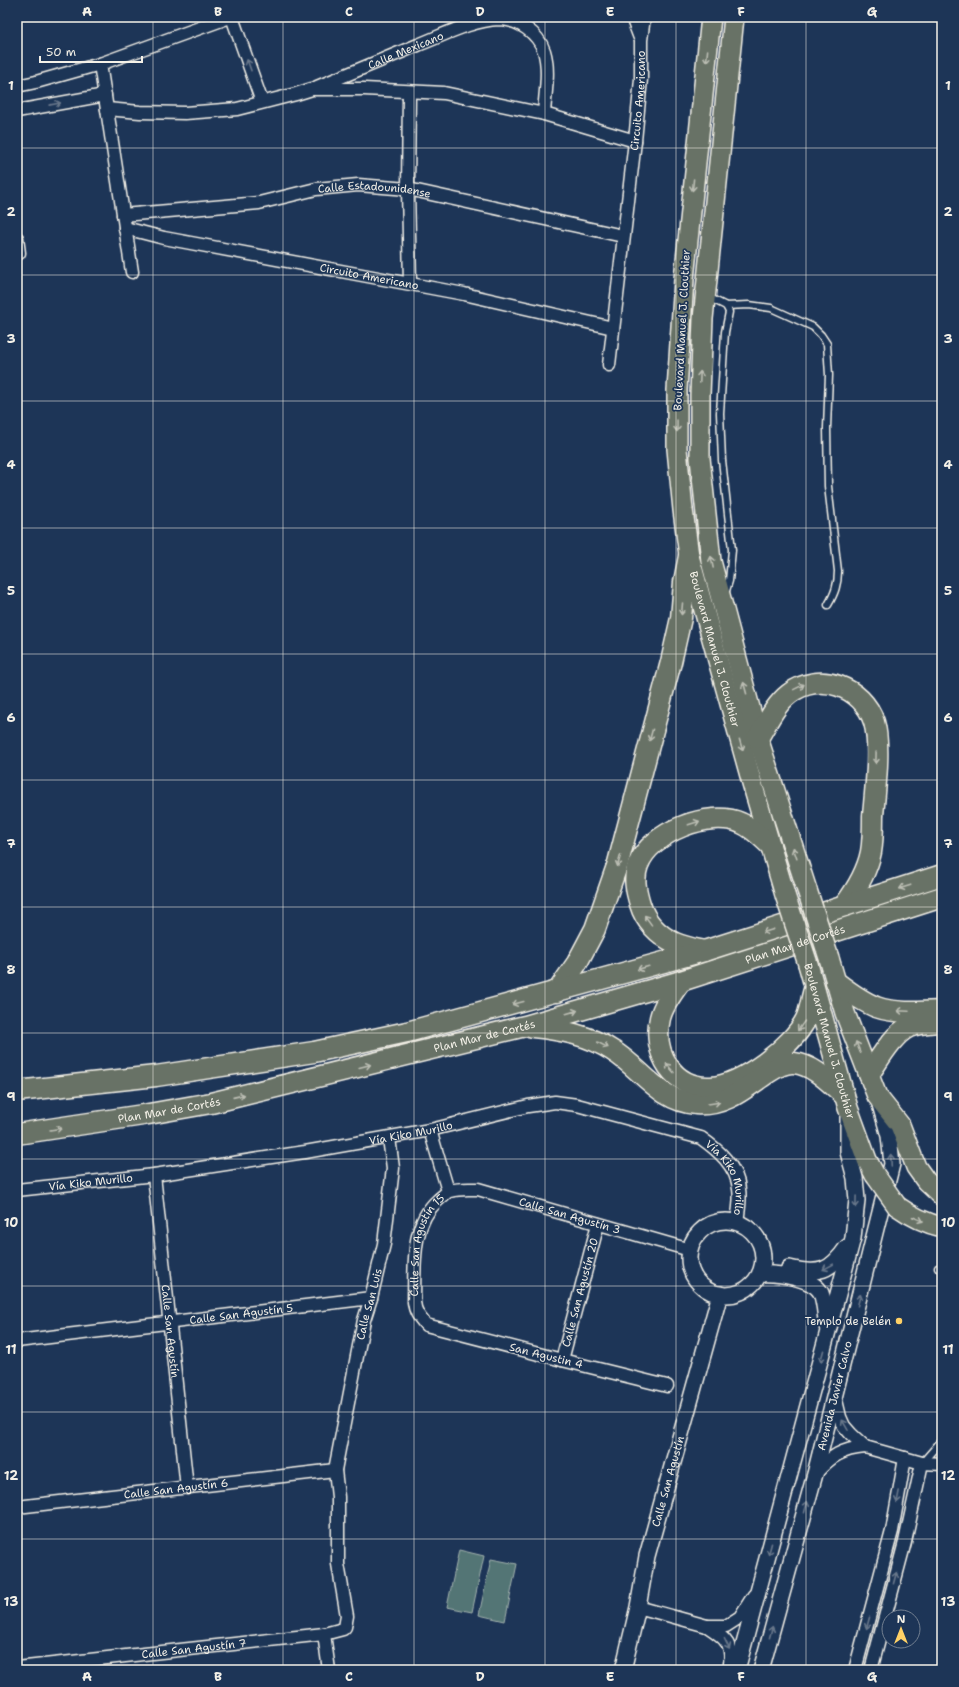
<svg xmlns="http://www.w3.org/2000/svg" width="959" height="1687" font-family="'Shantell Sans',sans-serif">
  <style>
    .green { fill: #537575; stroke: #a4b3ae }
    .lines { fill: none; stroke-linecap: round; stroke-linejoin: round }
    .service-casing { stroke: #f4f1e8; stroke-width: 9 }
    .minor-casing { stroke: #f4f1e8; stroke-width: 15 }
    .tertiary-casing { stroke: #f4f1e8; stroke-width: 18 }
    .primary-casing { stroke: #f4f1e8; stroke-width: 22 }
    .trunk-casing { stroke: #f4f1e8; stroke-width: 23 }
    .service { stroke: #1d3557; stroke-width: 6 }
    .minor { stroke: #1d3557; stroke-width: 12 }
    .tertiary { stroke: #1d3557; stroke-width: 15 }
    .primary { stroke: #687266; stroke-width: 19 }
    .trunk { stroke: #687266; stroke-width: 20 }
    .primary-bridge-casing { stroke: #f4f1e8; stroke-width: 22; stroke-linecap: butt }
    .primary-bridge { stroke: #687266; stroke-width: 19 }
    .oneway { stroke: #bcbeb4 }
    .oneway2 { stroke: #68778a }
    .grid { fill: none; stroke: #f4f1e8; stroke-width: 1; stroke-opacity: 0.55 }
    .poi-dot { fill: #ffd166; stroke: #1d3557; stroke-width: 1.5 }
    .labels { text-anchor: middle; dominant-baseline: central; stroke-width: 3.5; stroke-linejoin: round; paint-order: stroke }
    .street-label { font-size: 11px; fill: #f4f1e8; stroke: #1d3557 }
    .poi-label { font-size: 11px; fill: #f4f1e8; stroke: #1d3557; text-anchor: end }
    .neatline { fill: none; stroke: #f4f1e8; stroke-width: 1.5 }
    .grid-label { font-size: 13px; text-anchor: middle; font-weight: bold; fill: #f4f1e8 }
  </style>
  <rect width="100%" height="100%" fill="#1d3557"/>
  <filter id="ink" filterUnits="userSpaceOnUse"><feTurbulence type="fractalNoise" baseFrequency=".025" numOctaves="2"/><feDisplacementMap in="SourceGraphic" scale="8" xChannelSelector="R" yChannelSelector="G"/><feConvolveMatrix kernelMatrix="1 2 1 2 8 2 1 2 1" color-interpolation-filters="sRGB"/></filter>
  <g filter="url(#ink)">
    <g class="green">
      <polygon points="459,1550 484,1556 472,1612 447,1607"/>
      <polygon points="491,1559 517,1564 505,1621 479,1615"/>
    </g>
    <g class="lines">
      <defs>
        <g id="service">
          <polyline points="708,297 726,306 729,312 725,332 720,413 722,460 732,550 729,581 725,594"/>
          <path d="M726,306L749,305L771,308L813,327L821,335L827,344L829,375L827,428L828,486L838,571C838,584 835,593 828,605"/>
          <polyline points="938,1268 942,1268"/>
          <polyline points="922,1463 942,1440"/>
        </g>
        <g id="minor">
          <polyline points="232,17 262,102"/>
          <polyline points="632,17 640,38"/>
          <polyline points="100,64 132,272"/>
          <polyline points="17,86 36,82 100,64 230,17"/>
          <path id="s1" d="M317,87C351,73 385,59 418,45C444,35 472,20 499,19C518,19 538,33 544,51C550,70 545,94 544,114"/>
          <polyline points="409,92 408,189 410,283"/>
          <polyline points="107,109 140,112 185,113 237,109 296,94 312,89 364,89 444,93 544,114 635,141"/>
          <polyline points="17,111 105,95"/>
          <path id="s2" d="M123,215L259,203L316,189L358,185L408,189L623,236"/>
          <path id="s3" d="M125,228L164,238L464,294L613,328"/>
          <polyline points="17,238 19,253"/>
          <path id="s4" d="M609,365L635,141L641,79V40L644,17"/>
          <polyline points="430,1130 448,1191"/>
          <path id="s5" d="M154,1175L187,1488"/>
          <path id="s6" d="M17,1190L154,1175L305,1152L430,1130L528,1106L555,1102L577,1105L701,1138C718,1150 737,1166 739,1189C741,1200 738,1212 737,1223"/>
          <path id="s7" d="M17,1341L371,1298"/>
          <path id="s8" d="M562,1360L598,1224"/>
          <path id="s9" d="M667,1386L562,1360L426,1325C419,1317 415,1312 414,1302C415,1267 410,1225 438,1200C442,1197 446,1192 450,1191C459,1188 468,1189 478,1189L690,1250"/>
          <polyline points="835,1396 840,1417 844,1426 851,1434 865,1447 922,1463 942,1464"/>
          <path d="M816,1473C831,1456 842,1449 865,1447"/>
          <path id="s10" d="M17,1507L335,1470"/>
          <polyline points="638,1607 707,1626 726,1626 740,1617 754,1595"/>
          <path d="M707,1626C727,1639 734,1645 729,1670"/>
          <polyline points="324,1634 329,1670"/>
          <path id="s11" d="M17,1668L324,1634L343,1629L345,1627L347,1616L338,1564V1497L335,1470L364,1320L371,1298L384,1244L393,1168L389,1138"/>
          <polyline points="855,1670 892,1531 905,1458"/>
          <polyline points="871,1670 905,1542 922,1463"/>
        </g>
        <g id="tertiary">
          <circle cx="726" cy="1258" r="37"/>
          <path d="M789,1268C819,1275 830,1272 847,1247"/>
          <path d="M760,1274C775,1273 813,1277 821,1293C825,1303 825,1316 827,1327"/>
          <path id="s12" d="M623,1670L638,1607L647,1556L720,1294"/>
          <polyline points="737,1670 853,1238 857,1200 855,1178 848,1152 848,1115"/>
          <path id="s13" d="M761,1670L815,1474L892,1164L889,1136L879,1101"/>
        </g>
        <g id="primary">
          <path id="s14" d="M711,17L684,279L677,390V449L683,510L689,556L752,783L785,895"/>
          <polyline points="734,17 703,319 700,395 700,458 711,561 758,738 807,890"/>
          <polyline points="829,958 845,1013 877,1096 900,1125 916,1167 926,1181 942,1196"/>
          <path id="s15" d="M808,964L848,1108L867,1160L875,1175"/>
          <path d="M897,1206C911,1216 925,1223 942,1227"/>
        </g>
        <g id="trunk">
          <path d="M758,738C767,723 775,705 789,694C819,670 863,687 874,722C881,745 875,791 873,816C873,828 873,841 871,852C867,872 856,890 844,906"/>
          <path d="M704,951C695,949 684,947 675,943C658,935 645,921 640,904C636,891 633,878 638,865C650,832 710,809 741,823C753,828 761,837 770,845"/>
          <path d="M681,981C673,992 663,1005 660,1018C652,1053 673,1089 711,1087C741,1086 793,1046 806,1019C810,1011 811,999 814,990"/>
          <path d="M836,982C848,991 861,1001 876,1007C896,1014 921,1012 942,1011"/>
          <polyline points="557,992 577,963 595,929 618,863 671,662 681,618 684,582 689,556"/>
          <path d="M533,1027C562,1030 589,1035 613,1051C642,1069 659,1101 696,1104C724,1107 744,1089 766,1074C774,1069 783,1062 794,1063C814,1065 830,1083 844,1095"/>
          <path d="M869,1074C879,1060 893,1034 909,1027C918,1023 929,1023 939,1022"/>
          <polyline points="17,1091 156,1076 314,1052 407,1032 704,951 942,875"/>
          <path id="s16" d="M17,1134L143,1115L211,1103L525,1026L681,981L942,897"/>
        </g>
      </defs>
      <use href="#service" class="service-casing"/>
      <use href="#minor" class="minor-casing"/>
      <use href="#tertiary" class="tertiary-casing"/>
      <use href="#primary" class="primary-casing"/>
      <use href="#trunk" class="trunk-casing"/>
      <use href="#service" class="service"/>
      <use href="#minor" class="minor"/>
      <use href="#tertiary" class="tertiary"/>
      <use href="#primary" class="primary"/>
      <use href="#trunk" class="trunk"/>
      <defs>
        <g id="primary-bridge">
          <polyline points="807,890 829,958"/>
          <polyline points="785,895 808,964"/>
          <polyline points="875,1175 897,1206"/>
        </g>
      </defs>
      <use href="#primary-bridge" class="primary-bridge-casing"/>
      <use href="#primary-bridge" class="primary-bridge"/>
    </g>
    <defs><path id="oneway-shaft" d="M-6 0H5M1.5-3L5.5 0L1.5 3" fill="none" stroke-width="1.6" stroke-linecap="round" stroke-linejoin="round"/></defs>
    <g class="oneway">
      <use href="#oneway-shaft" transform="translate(707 56) rotate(96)"/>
      <use href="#oneway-shaft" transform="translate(693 185) rotate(96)"/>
      <use href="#oneway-shaft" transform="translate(700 377) rotate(-88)"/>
      <use href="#oneway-shaft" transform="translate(677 426) rotate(90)"/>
      <use href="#oneway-shaft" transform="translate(712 562) rotate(-101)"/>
      <use href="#oneway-shaft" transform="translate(682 609) rotate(95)"/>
      <use href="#oneway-shaft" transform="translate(799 687) rotate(-26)"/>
      <use href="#oneway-shaft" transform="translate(745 688) rotate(-105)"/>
      <use href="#oneway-shaft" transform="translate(651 735) rotate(105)"/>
      <use href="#oneway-shaft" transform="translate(741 745) rotate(74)"/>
      <use href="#oneway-shaft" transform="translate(876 758) rotate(91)"/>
      <use href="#oneway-shaft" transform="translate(694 823) rotate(-18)"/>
      <use href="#oneway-shaft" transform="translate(795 853) rotate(-108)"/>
      <use href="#oneway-shaft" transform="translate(619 861) rotate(105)"/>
      <use href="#oneway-shaft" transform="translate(905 887) rotate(162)"/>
      <use href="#oneway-shaft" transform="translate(648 920) rotate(-126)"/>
      <use href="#oneway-shaft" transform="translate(768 931) rotate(162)"/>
      <use href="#oneway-shaft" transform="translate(643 968) rotate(164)"/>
      <use href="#oneway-shaft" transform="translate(518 1003) rotate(165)"/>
      <use href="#oneway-shaft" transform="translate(903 1011) rotate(-177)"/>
      <use href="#oneway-shaft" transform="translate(572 1012) rotate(-16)"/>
      <use href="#oneway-shaft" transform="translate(801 1026) rotate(125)"/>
      <use href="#oneway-shaft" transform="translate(603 1045) rotate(28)"/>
      <use href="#oneway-shaft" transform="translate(858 1047) rotate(-112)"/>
      <use href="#oneway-shaft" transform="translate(365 1066) rotate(-14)"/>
      <use href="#oneway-shaft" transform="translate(670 1068) rotate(-131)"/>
      <use href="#oneway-shaft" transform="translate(239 1096) rotate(-13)"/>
      <use href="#oneway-shaft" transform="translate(714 1103) rotate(-9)"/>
      <use href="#oneway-shaft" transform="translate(56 1129) rotate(-9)"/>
      <use href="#oneway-shaft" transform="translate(918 1219) rotate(23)"/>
    </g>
    <g class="oneway2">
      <use href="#oneway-shaft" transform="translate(249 65) rotate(-110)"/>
      <use href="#oneway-shaft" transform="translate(55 104) rotate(-11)"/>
      <use href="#oneway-shaft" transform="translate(891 1160) rotate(-93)"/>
      <use href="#oneway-shaft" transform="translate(856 1202) rotate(91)"/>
      <use href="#oneway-shaft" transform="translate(828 1267) rotate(152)"/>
      <use href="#oneway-shaft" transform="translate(859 1300) rotate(-76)"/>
      <use href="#oneway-shaft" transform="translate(822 1356) rotate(105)"/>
      <use href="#oneway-shaft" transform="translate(845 1425) rotate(-120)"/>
      <use href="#oneway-shaft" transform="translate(898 1497) rotate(101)"/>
      <use href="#oneway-shaft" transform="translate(806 1507) rotate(-75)"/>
      <use href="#oneway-shaft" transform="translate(770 1549) rotate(105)"/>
      <use href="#oneway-shaft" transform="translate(895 1578) rotate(-75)"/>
      <use href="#oneway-shaft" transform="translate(868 1623) rotate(105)"/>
      <use href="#oneway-shaft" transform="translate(771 1632) rotate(-75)"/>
      <use href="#oneway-shaft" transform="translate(727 1644) rotate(64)"/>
    </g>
  </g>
  <path class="grid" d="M153,17V1670M283,17V1670M414,17V1670M545,17V1670M676,17V1670M806,17V1670M17,148H942M17,275H942M17,401H942M17,528H942M17,654H942M17,780H942M17,907H942M17,1033H942M17,1159H942M17,1286H942M17,1412H942M17,1539H942"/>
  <circle class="poi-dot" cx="899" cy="1321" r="4"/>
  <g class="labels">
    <g class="street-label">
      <text stroke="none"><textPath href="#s1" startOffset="96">Calle Mexicano</textPath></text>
      <text stroke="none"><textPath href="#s4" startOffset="266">Circuito Americano</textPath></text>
      <text stroke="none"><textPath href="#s2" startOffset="254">Calle Estadounidense</textPath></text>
      <text stroke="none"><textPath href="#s3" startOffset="249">Circuito Americano</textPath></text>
      <text transform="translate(682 330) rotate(-87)">Boulevard Manuel J. Clouthier</text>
      <text stroke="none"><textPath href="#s14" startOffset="638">Boulevard Manuel J. Clouthier</textPath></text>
      <text stroke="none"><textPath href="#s16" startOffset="802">Plan Mar de Cortés</textPath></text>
      <text stroke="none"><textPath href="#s16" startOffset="478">Plan Mar de Cortés</textPath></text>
      <text stroke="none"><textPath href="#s15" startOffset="80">Boulevard Manuel J. Clouthier</textPath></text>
      <text stroke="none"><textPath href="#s16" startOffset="154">Plan Mar de Cortés</textPath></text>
      <text stroke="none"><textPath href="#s6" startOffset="398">Vía Kiko Murillo</textPath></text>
      <text stroke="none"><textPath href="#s6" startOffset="746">Vía Kiko Murillo</textPath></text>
      <text stroke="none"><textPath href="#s6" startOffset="74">Vía Kiko Murillo</textPath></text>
      <text stroke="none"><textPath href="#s9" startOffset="522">Calle San Agustín 3</textPath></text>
      <text stroke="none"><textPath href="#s9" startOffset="335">Calle San Agustín 15</textPath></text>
      <text stroke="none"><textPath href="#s8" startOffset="70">Calle San Agustín 20</textPath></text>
      <text stroke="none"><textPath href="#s11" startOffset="659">Calle San Luis</textPath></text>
      <text stroke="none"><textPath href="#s7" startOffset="226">Calle San Agustín 5</textPath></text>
      <text stroke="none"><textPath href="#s5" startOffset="157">Calle San Agustín</textPath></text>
      <text transform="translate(546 1356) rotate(14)">San Agustin 4</text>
      <text stroke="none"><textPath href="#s13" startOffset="284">Avenida Javier Calvo</textPath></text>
      <text stroke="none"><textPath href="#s12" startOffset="194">Calle San Agustín</textPath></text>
      <text stroke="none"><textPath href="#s10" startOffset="160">Calle San Agustín 6</textPath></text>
      <text stroke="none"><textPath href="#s11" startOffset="178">Calle San Agustín 7</textPath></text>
    </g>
    <g class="poi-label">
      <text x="891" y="1321">Templo de Belén</text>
    </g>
  </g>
  <rect width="959" height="1687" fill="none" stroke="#1d3557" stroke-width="44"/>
  <g transform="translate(901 1629)"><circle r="19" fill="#1d3557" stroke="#738091"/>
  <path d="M0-3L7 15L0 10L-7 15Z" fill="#ffd166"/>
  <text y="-6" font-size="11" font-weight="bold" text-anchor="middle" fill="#f4f1e8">N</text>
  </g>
  <path d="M40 56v6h102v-6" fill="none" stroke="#f4f1e8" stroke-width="2"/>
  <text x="46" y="56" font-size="12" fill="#f4f1e8" stroke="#1d3557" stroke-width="3" paint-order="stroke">50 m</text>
  <rect x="22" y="22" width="915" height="1643" class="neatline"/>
  <g class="grid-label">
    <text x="87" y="16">A</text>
    <text x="218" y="16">B</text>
    <text x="349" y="16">C</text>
    <text x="480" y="16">D</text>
    <text x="610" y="16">E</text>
    <text x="741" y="16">F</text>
    <text x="872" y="16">G</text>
    <text x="11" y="90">1</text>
    <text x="948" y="90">1</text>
    <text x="11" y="216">2</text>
    <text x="948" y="216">2</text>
    <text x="11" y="343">3</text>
    <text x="948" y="343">3</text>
    <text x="11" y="469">4</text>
    <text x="948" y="469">4</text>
    <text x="11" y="595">5</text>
    <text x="948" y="595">5</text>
    <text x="11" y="722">6</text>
    <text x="948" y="722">6</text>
    <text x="11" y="848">7</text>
    <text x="948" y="848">7</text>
    <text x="11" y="974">8</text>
    <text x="948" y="974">8</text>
    <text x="11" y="1101">9</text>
    <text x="948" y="1101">9</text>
    <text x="11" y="1227">10</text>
    <text x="948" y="1227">10</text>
    <text x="11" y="1354">11</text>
    <text x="948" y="1354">11</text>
    <text x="11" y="1480">12</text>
    <text x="948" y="1480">12</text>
    <text x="11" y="1606">13</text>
    <text x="948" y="1606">13</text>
    <text x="87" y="1681">A</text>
    <text x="218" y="1681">B</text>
    <text x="349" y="1681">C</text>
    <text x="480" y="1681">D</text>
    <text x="610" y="1681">E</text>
    <text x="741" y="1681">F</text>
    <text x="872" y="1681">G</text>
  </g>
</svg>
